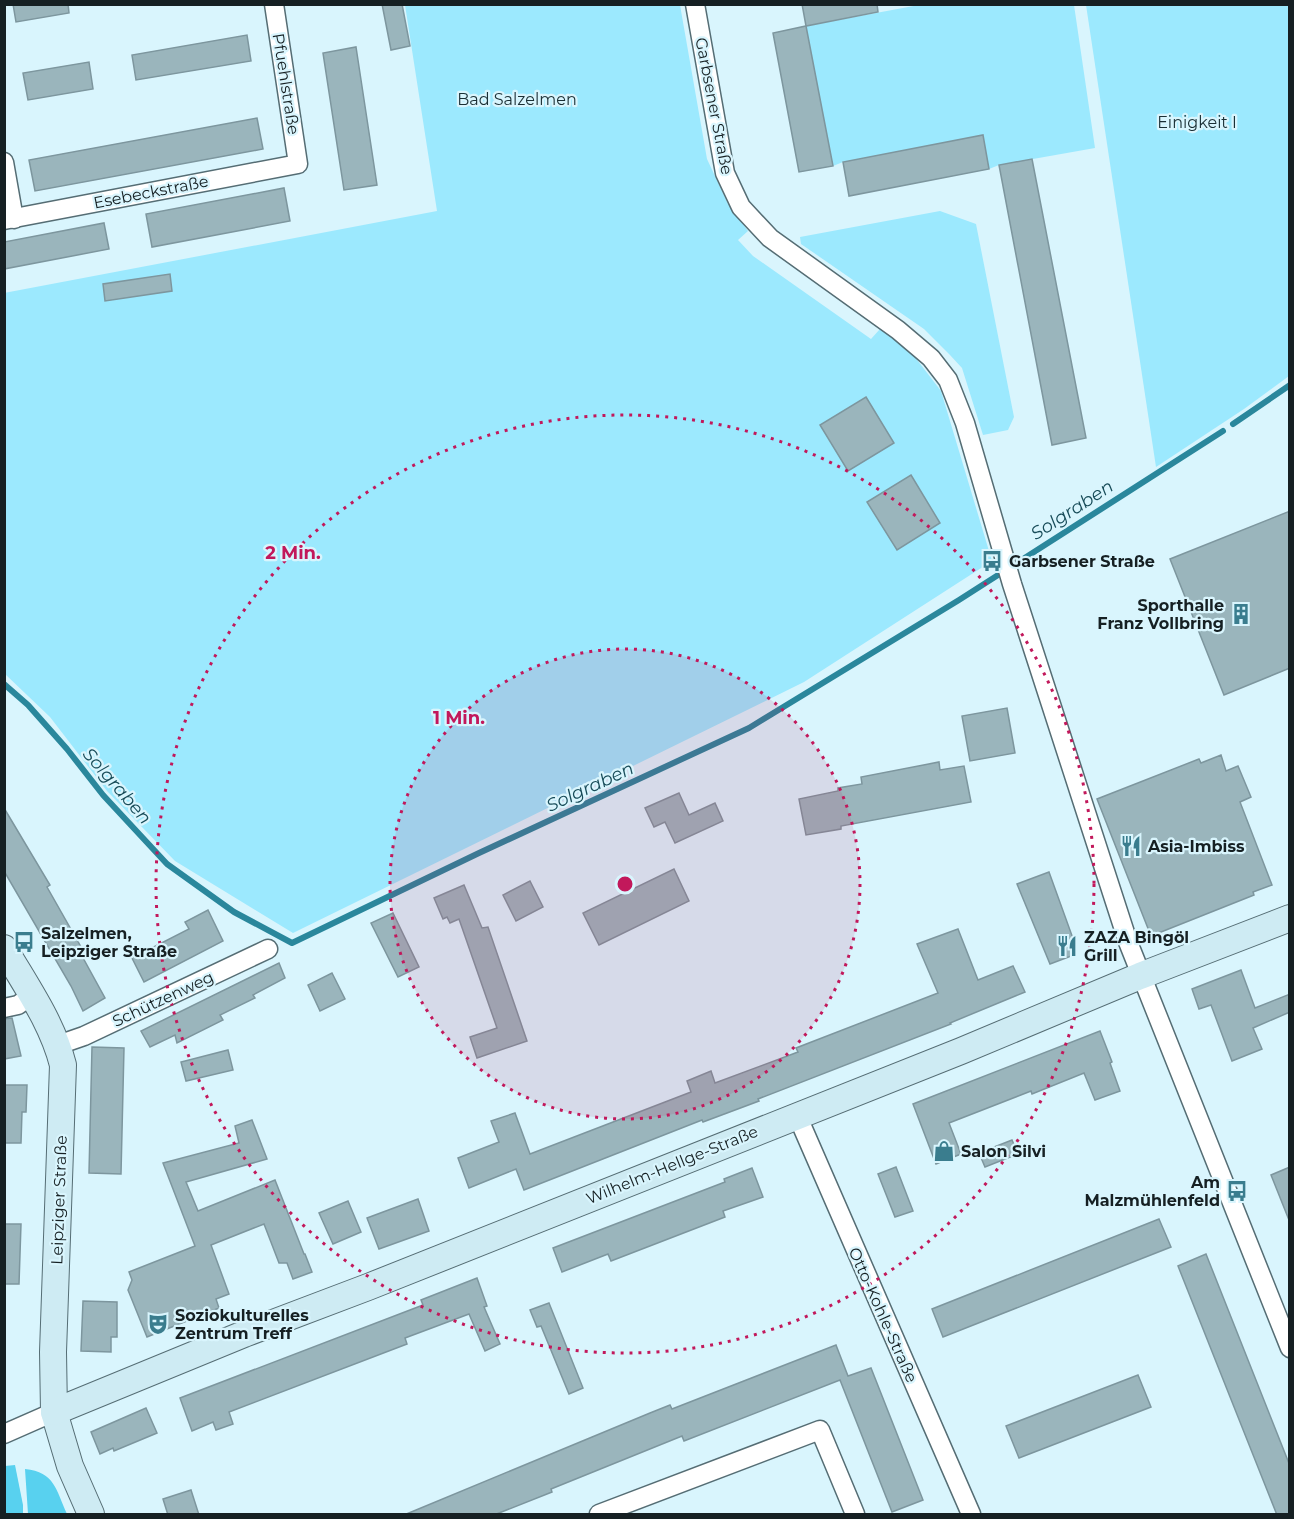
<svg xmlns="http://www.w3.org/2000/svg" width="1294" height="1519" font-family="Montserrat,sans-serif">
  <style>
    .green { fill: #9ce9fe }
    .forest { fill: #58d1ef }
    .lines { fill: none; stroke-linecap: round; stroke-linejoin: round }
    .stream { stroke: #2a879c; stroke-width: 6 }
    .building { fill: #9ab5bc; stroke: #7d969e; stroke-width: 1.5 }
    .minor-casing { stroke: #556d74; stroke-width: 21 }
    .secondary-casing { stroke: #556d74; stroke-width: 28 }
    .minor { stroke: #fff; stroke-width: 18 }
    .secondary { stroke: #ceebf3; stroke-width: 26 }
    .ring { fill: none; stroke: #c2185b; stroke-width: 3; stroke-dasharray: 3 6 }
    .labels { text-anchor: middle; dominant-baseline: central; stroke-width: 4.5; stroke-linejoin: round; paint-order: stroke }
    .street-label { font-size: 16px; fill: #162023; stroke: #d9f5fd }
    .park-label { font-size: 16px; fill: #1a2f35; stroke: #d9f5fd }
    .poi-label { font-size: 16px; font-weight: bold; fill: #162023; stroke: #d9f5fd; text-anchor: start }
    .water-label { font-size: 18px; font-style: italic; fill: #174b58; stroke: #d9f5fd }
    .centre { fill: #c2185b; stroke: #d9f5fd; stroke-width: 3 }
    .ring-label { font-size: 18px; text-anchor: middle; font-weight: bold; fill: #c2185b; stroke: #d9f5fd; stroke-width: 4.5; stroke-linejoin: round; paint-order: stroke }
  </style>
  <rect width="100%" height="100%" fill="#d9f5fd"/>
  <g class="green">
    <polygon points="405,5 680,5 707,159 728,204 748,231 738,240 753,256 871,339 880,329 911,352 941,391 992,561 804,682 293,933 175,861 107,791 50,717 5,674 4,293 437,211"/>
    <polygon points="919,5 1074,5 1095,148 999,165 989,169 983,135 843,162 833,166 806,26"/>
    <polygon points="1086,5 1289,5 1289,376 1244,409 1156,467"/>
    <polygon points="940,211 976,224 1014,417 1008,430 983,435 962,368 950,355 924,329 801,244 800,237"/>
  </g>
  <g class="forest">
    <polygon points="15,1465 23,1505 23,1514 5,1514 5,1466"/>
    <path d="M25,1469C55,1472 56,1490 67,1514H28Z"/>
  </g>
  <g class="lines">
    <g class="stream">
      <polyline points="1233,424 1290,385"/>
      <polyline points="4,684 28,705 67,749 103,795 167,864 234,912 292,943 479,853 749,728 959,600 1223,431"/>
    </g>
  </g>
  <g class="building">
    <polygon points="13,4 68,4 69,13 16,22"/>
    <polygon points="382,4 402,4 410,46 391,50"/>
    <polygon points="802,4 877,4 878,12 806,26"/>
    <polygon points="806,26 833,166 799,172 773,33"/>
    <polygon points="247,35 251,61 136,80 132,55"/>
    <polygon points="356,47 377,185 344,190 323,53"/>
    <polygon points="89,62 93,89 28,100 23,73"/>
    <polygon points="257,118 263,149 35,191 29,160"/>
    <polygon points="983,135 989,169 849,196 843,162"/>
    <polygon points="1032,159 1086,438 1052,445 999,165"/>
    <polygon points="284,188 290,221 152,247 146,214"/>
    <polygon points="104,223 109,249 4,269 4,242"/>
    <polygon points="170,274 172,291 105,301 103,284"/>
    <polygon points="866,397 894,443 848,471 820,425"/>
    <polygon points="911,475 940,523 897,550 867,502"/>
    <polygon points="1290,511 1290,668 1224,695 1170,559"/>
    <polygon points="1007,708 1015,753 970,761 962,716"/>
    <polygon points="1221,755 1226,771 1238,766 1251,797 1240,802 1272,885 1253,892 1254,895 1151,936 1097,799 1199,759 1201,763"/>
    <polygon points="939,762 940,770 964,766 971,802 841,826 841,829 806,835 799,799 838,791 838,788 862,784 861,777"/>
    <polygon points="679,793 689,815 715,803 723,821 675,843 665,822 654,827 645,808"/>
    <polygon points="4,808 50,885 47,887 85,954 82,956 105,998 83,1011 71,986 4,871"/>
    <polygon points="674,869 689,901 599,945 583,913"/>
    <polygon points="1049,872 1075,944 1074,955 1050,964 1017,884"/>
    <polygon points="530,881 543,907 516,921 503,895"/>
    <polygon points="464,885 482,928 488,927 527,1041 477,1058 470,1037 497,1028 459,919 450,923 447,917 443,919 434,898"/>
    <polygon points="208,910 223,941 144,982 132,958 189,929 185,922"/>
    <polygon points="393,913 419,967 398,977 371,923"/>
    <polygon points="958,929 978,980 1013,966 1025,992 950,1023 951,1024 758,1099 759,1101 703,1122 702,1120 524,1190 516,1169 469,1188 458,1158 499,1142 491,1121 515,1113 530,1154 691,1092 687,1081 711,1071 715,1083 798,1052 796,1048 938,993 917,944"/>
    <polygon points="279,963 285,978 253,995 255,998 220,1015 223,1020 177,1043 175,1035 150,1047 141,1031"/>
    <polygon points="1241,970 1255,1008 1290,994 1290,1012 1253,1028 1262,1049 1232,1061 1211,1005 1199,1009 1192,989"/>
    <polygon points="332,973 345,999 320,1011 308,985"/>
    <polygon points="12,1018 21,1056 4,1059 4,1019"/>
    <polygon points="1100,1031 1112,1062 1110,1063 1120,1091 1095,1100 1084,1073 1032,1094 1031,1091 949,1123 961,1154 936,1164 913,1104"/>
    <polygon points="92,1047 124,1048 121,1174 89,1173"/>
    <polygon points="228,1050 233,1070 186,1081 181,1062"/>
    <polygon points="4,1085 27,1085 26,1112 22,1112 21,1143 4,1143"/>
    <polygon points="252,1120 267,1159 186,1182 198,1211 275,1180 304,1254 305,1254 312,1272 293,1279 287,1263 279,1263 264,1224 211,1245 229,1294 216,1299 219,1308 147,1337 128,1290 132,1280 129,1272 195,1246 163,1163 239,1143 235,1126"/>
    <polygon points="1012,1140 1018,1154 985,1167 979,1153"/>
    <polygon points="896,1167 913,1211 895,1217 878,1174"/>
    <polygon points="1290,1167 1290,1220 1289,1220 1271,1175"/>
    <polygon points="752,1168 763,1197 723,1211 725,1217 611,1261 608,1254 562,1272 553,1248 725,1182 724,1179"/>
    <polygon points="418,1199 429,1231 379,1249 367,1218"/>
    <polygon points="348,1201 361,1232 333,1244 319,1213"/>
    <polygon points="1159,1219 1171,1247 943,1337 932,1309"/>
    <polygon points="4,1224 21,1224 19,1284 4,1284"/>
    <polygon points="1206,1254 1290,1466 1290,1515 1277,1515 1178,1266"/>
    <polygon points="477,1278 487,1306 484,1307 500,1344 485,1351 469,1314 405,1338 407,1344 229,1412 233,1424 216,1430 213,1422 192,1431 180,1398 423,1305 421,1300"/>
    <polygon points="83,1301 117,1302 117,1337 111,1337 111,1352 81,1351"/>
    <polygon points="549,1303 583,1388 569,1394 541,1326 537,1327 530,1310"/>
    <polygon points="836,1345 848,1376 871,1368 923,1500 892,1512 840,1380 684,1441 682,1436 551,1489 552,1492 494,1515 404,1515 650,1413 670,1405 672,1409"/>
    <polygon points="1138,1375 1151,1407 1019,1458 1006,1426"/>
    <polygon points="146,1408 157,1433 114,1451 113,1448 100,1454 91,1432"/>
    <polygon points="191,1490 199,1515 168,1515 163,1499"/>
  </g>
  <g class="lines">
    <defs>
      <g id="minor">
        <polyline points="695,4 725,173 741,207 770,238 898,330 931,358 948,380 965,423 1012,584 1128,942 1290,1348"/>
        <polyline points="4,162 14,219"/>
        <polyline points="4,220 298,164 274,4"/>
        <polyline points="4,1008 18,1005 32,995"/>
        <polyline points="58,1045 84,1036 268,949"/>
        <polyline points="797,1115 971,1514"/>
        <polyline points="4,1434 54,1412"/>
        <polyline points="599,1514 820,1430 855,1514"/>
      </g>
      <g id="secondary">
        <path d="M4,948C26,986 52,1022 63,1065L53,1352L54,1412L70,1466L91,1514"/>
        <polyline points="54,1412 244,1334 368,1287 961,1051 1140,976 1290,918"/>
      </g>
    </defs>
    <use href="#minor" class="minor-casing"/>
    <use href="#secondary" class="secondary-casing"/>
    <use href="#minor" class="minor"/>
    <use href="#secondary" class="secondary"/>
  </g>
  <circle cx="625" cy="884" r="235" fill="#c2185b" fill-opacity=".12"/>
  <g class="ring">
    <circle cx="625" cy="884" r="235"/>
    <circle cx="625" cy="884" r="469"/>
  </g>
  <defs>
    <symbol id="bus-bare" viewBox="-9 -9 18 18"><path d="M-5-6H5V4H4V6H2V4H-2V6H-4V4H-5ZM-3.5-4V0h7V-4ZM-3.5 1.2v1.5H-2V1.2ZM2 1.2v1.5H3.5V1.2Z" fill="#3a7d8e" stroke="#d9f5fd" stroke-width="2.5" paint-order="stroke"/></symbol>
    <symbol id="building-bare" viewBox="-9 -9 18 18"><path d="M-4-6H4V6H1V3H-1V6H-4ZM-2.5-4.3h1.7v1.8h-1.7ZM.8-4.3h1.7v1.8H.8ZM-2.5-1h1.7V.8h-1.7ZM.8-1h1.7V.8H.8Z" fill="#3a7d8e" stroke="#d9f5fd" stroke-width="2.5" paint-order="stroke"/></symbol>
    <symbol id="restaurant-bare" viewBox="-9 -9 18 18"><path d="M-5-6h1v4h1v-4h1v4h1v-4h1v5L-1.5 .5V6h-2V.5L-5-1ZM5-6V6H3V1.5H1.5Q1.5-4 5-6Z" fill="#3a7d8e" stroke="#d9f5fd" stroke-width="2.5" paint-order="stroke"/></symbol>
    <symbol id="shop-bare" viewBox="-9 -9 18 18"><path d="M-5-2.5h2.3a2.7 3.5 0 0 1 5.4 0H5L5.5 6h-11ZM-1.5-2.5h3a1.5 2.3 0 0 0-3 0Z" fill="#3a7d8e" stroke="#d9f5fd" stroke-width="2.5" paint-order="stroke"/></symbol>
    <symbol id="theatre-bare" viewBox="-9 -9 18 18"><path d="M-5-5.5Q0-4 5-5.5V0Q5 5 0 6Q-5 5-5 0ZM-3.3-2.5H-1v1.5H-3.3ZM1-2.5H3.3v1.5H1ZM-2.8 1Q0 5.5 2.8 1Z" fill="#3a7d8e" stroke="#d9f5fd" stroke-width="2.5" paint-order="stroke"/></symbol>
  </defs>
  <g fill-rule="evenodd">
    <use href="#bus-bare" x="977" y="546" width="30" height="30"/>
    <use href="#building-bare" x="1226" y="599" width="30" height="30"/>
    <use href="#restaurant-bare" x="1116" y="831" width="30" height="30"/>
    <use href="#bus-bare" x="9" y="927" width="30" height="30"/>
    <use href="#restaurant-bare" x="1052" y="931" width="30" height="30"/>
    <use href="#shop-bare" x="929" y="1136" width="30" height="30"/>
    <use href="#bus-bare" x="1222" y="1176" width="30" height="30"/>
    <use href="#theatre-bare" x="143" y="1309" width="30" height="30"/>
  </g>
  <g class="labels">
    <g class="street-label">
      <text transform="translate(286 84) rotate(81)">Pfuehlstraße</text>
      <text transform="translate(714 106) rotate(79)">Garbsener Straße</text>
      <text transform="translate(151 192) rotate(-11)">Esebeckstraße</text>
      <text transform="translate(163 999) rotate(-25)">Schützenweg</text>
      <text transform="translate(672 1165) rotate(-22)">Wilhelm-Hellge-Straße</text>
      <text transform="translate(59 1200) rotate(-88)">Leipziger Straße</text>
      <text transform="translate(883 1315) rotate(66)">Otto-Kohle-Straße</text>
    </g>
    <g class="park-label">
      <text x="517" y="99">Bad Salzelmen</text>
      <text x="1197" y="122">Einigkeit I</text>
    </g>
    <g class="poi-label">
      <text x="1009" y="561">Garbsener Straße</text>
      <text x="1224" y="605" text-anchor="end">Sporthalle<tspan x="1224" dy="18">Franz Vollbring</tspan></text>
      <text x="1148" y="846">Asia-Imbiss</text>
      <text x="41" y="933">Salzelmen,<tspan x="41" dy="18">Leipziger Straße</tspan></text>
      <text x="1084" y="937">ZAZA Bingöl<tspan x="1084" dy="18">Grill</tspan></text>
      <text x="961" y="1151">Salon Silvi</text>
      <text x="1220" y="1182" text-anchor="end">Am<tspan x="1220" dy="18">Malzmühlenfeld</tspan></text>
      <text x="175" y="1315">Soziokulturelles<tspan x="175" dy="18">Zentrum Treff</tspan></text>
    </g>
    <g class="water-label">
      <text transform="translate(1072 510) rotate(-33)">Solgraben</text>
      <text transform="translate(117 786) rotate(49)">Solgraben</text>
      <text transform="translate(590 787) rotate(-25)">Solgraben</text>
    </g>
  </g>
  <circle cx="625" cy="884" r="9" class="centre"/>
  <g class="ring-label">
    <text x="293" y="559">2 Min.</text>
    <text x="459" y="724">1 Min.</text>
  </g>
  <rect width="1294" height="1519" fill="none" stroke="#162023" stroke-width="12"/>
</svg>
